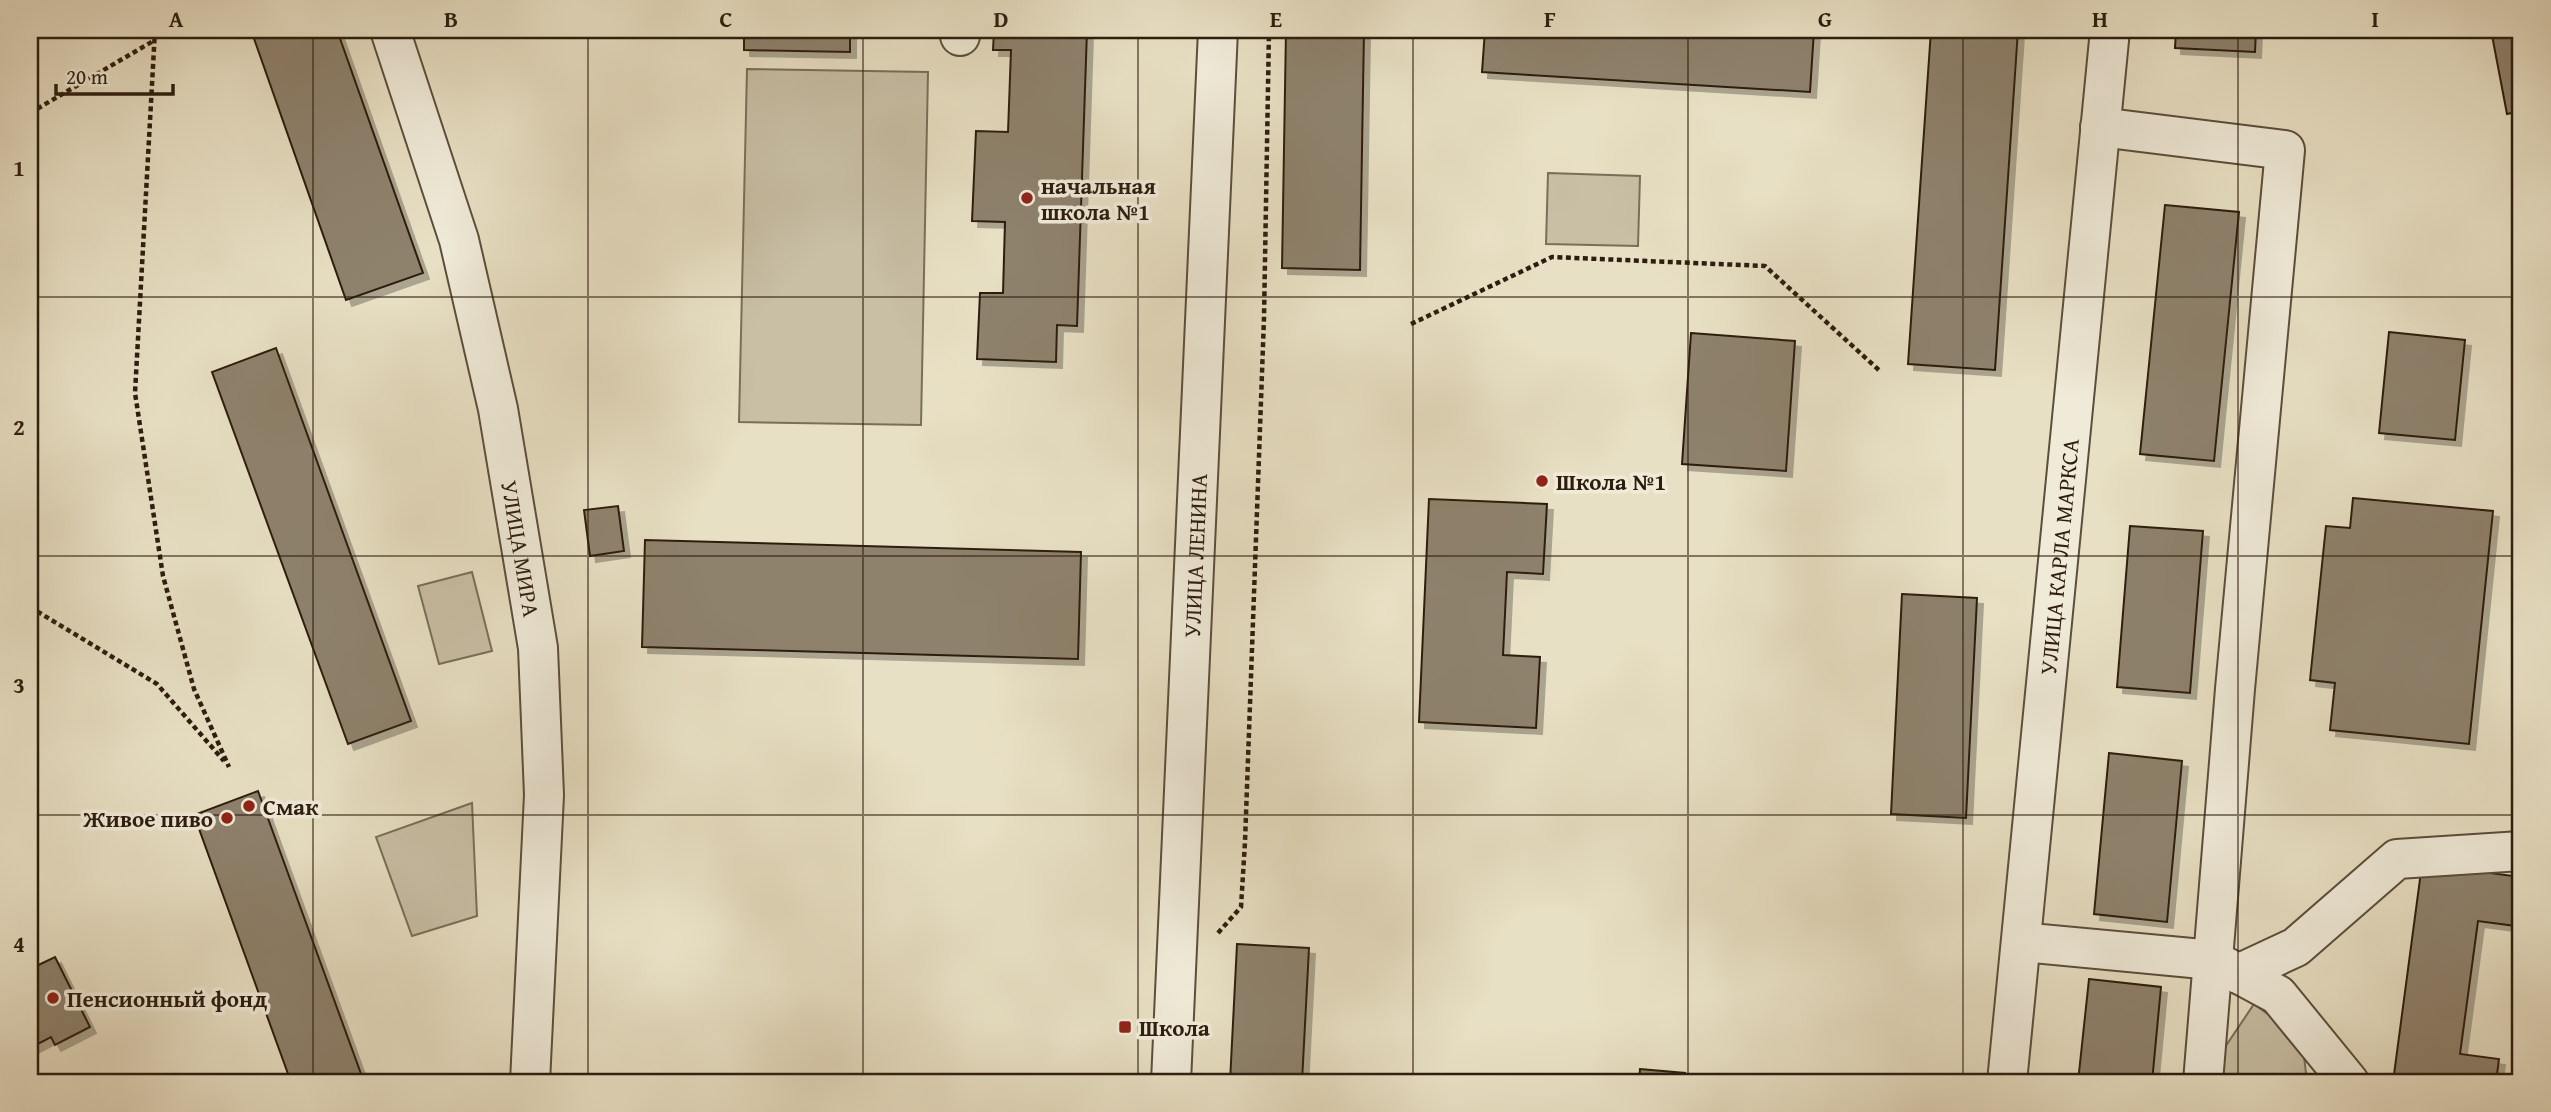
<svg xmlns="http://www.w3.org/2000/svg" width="2551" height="1112" font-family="'Gentium Book Plus',serif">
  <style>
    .green { fill: #c8bfa5; stroke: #7a6e5a; stroke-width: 2 }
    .building { fill: #8e826d; stroke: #2d1d0f; stroke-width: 2; filter: url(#shadow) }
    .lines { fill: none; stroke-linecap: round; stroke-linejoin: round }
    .minor-casing { stroke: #5c4e3c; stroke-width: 42 }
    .path { stroke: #2d1d0f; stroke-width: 4.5; stroke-dasharray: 5 3.5; stroke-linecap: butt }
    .minor { stroke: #f0ebd9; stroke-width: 38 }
    .grid { fill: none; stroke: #2d1d0f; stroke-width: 2; stroke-opacity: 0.55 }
    .poi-dot { fill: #8f2418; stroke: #f0ebd9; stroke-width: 2.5 }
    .labels { text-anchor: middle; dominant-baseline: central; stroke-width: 7; stroke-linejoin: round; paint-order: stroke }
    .poi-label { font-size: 23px; font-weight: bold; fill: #2d1d0f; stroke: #f0ebd9; text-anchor: start }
    .street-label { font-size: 23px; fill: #2d1d0f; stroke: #f0ebd9 }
    .neatline { fill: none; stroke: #2d1d0f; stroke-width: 2.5 }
    .grid-label { font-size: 23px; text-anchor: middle; font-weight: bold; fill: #2d1d0f }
  </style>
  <defs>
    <filter id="shadow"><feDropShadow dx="6" dy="6" stdDeviation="0" flood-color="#0004"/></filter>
  </defs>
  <rect width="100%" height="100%" fill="#e8e0c4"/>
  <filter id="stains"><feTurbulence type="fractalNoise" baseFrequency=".00286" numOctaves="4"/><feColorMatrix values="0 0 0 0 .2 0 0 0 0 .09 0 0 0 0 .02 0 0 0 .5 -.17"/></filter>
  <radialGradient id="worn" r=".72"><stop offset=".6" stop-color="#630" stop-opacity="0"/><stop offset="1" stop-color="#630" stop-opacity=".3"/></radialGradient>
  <g class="green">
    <polygon points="747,69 928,72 921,425 739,422"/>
    <polygon points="1548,173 1640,176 1638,246 1546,244"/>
    <polygon points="472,572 492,651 439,664 418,586"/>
    <polygon points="472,803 477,916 412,936 376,837"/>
    <polygon points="2254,1004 2302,1039 2307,1082 2215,1082 2217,1059"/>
  </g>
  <g class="building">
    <polygon points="251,30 337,30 423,273 346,300"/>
    <polygon points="744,30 850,30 850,52 744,50"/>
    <polygon points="994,30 1087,30 1077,326 1057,325 1056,362 977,359 980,293 1003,293 1005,222 972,221 976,131 1008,132 1011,50 993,50"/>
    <polygon points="1286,30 1364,30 1360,270 1282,268"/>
    <polygon points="1485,30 1814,30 1810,92 1482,72"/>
    <polygon points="1931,30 2018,30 1995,370 1908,364"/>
    <polygon points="2176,30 2256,30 2255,52 2175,48"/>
    <polygon points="2491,30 2521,30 2521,111 2507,114"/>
    <polygon points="2165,205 2239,212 2214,461 2140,454"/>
    <polygon points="2389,332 2465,340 2455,440 2379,433"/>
    <polygon points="1691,333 1795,341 1786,471 1682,464"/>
    <polygon points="276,348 411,721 348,744 212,372"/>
    <polygon points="2353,498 2493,511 2469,744 2330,730 2335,683 2310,680 2326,526 2350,528"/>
    <polygon points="1429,499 1547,504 1543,574 1507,572 1503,655 1540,657 1536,728 1419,722"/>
    <polygon points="618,506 624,551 590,556 584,510"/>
    <polygon points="2130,526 2203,531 2190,693 2117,687"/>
    <polygon points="645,540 1081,552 1078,659 642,647"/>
    <polygon points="1902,594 1977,598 1966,818 1891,814"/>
    <polygon points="2109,753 2182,761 2167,922 2094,914"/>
    <polygon points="258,791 364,1082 291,1082 194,815"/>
    <polygon points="2422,864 2521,877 2516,926 2478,921 2460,1054 2499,1059 2496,1082 2393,1082"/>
    <polygon points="1237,944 1309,948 1302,1082 1230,1082"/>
    <polygon points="55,957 90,1027 55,1045 51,1037 30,1048 30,969"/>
    <polygon points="2089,979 2161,987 2152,1082 2078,1082"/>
    <polygon points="1640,1069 1685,1073 1684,1082 1639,1082"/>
  </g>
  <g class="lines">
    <defs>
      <g id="minor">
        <path id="s1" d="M390,30L459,240L498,409L538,648L544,795L530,1082"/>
        <polyline points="960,36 960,30"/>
        <polyline points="2100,127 2285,150 2235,689 2203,1082"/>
        <polyline points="2021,942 2213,960 2278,995 2349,1082"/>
        <polyline points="2238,974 2296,947 2397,859 2521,851"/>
        <path id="s2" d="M1171,1082L1218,30"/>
        <path id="s3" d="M2007,1082L2110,30"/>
      </g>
    </defs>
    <use href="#minor" class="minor-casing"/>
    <g class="path">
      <polyline points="155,30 135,393 163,576 194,689 229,767"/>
      <polyline points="30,113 155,40"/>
      <polyline points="1411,324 1552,257 1765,266 1881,372"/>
      <polyline points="30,607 157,684 224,761"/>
      <polyline points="1218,933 1241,907 1245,842 1264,318 1269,30"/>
    </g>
    <use href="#minor" class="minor"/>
  </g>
  <path class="grid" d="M313,30V1082M588,30V1082M863,30V1082M1138,30V1082M1413,30V1082M1688,30V1082M1963,30V1082M2238,30V1082M30,297H2521M30,556H2521M30,815H2521"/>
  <g class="poi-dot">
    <circle cx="1027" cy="198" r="7"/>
    <circle cx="1542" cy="481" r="7"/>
    <circle cx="249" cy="806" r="7"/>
    <circle cx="227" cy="818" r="7"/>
    <circle cx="53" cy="998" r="7"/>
    <rect x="1118" y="1020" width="14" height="14" rx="3.5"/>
  </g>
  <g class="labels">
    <g class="poi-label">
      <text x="1041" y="185">начальная<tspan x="1041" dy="26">школа №1</tspan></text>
      <text x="1556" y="481">Школа №1</text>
      <text x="263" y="806">Смак</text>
      <text x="213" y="818" text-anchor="end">Живое пиво</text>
      <text x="67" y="998">Пенсионный фонд</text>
      <text x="1139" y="1027">Школа</text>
    </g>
    <g class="street-label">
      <text stroke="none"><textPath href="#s1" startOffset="536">УЛИЦА МИРА</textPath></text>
      <text stroke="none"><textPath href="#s2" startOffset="527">УЛИЦА ЛЕНИНА</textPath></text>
      <text stroke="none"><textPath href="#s3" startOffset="528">УЛИЦА КАРЛА МАРКСА</textPath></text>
    </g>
  </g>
  <rect width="2551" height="1112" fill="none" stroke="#e8e0c4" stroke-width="77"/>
  <path d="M56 84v10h117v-10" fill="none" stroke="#2d1d0f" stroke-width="3.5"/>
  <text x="66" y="84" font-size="21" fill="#2d1d0f" stroke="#f0ebd9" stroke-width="5" paint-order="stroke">20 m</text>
  <rect x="38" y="38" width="2474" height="1036" class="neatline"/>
  <g class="grid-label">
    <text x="176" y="27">A</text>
    <text x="451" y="27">B</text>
    <text x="726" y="27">C</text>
    <text x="1001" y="27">D</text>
    <text x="1276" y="27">E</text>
    <text x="1550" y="27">F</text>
    <text x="1825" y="27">G</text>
    <text x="2100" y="27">H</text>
    <text x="2375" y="27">I</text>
    <text x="19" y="176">1</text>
    <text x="19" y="435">2</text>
    <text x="19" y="693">3</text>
    <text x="19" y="952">4</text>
  </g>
  <rect width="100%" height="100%" filter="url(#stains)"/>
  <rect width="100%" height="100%" fill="url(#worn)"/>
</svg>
